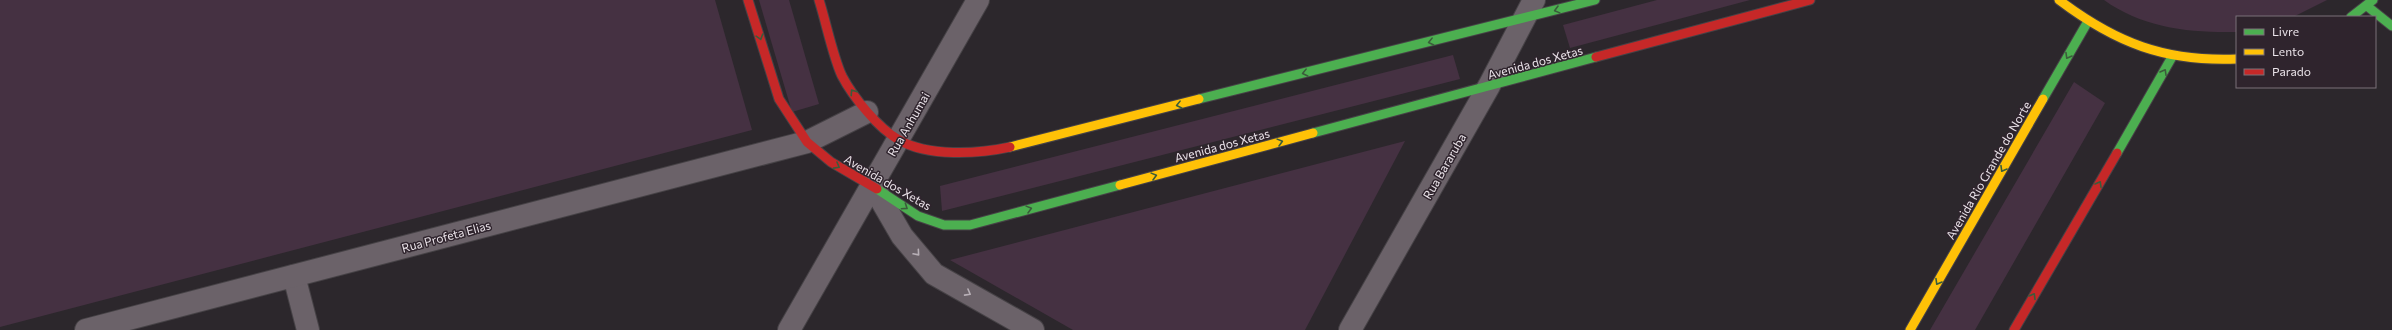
<svg xmlns="http://www.w3.org/2000/svg" width="2392" height="330" font-family="Commissioner,sans-serif">
  <style>
    .green { fill: #453142 }
    .lines { fill: none; stroke-linecap: round; stroke-linejoin: round }
    .street-casing { stroke: #464246; stroke-width: 24 }
    .fast-casing { stroke: #464246; stroke-width: 11 }
    .slow-casing { stroke: #464246; stroke-width: 11 }
    .jam-casing { stroke: #464246; stroke-width: 11 }
    .street { stroke: #6b6269; stroke-width: 22 }
    .fast { stroke: #4caf50; stroke-width: 9 }
    .slow { stroke: #ffc107; stroke-width: 9 }
    .jam { stroke: #c62828; stroke-width: 9 }
    .oneway { stroke: #3b5c3b }
    .oneway2 { stroke: #b7afb6 }
    .labels { text-anchor: middle; dominant-baseline: central; stroke-width: 3; stroke-linejoin: round; paint-order: stroke }
    .street-label { font-size: 12px; fill: #eae3e9; stroke: #2f242d }
  </style>
  <rect width="100%" height="100%" fill="#2c272c"/>
  <g class="green">
    <polygon points="0,0 715,0 752,130 0,327"/>
    <polygon points="759,0 789,0 819,104 792,112"/>
    <polygon points="1657,0 1750,0 1570,48 1563,25"/>
    <path d="M2104,0H2327L2293,17H2237V32C2190,33 2143,28 2104,0Z"/>
    <polygon points="1453,55 1460,79 942,211 940,186"/>
    <polygon points="2074,82 2105,103 1975,330 1930,330"/>
    <polygon points="1405,141 1305,330 1073,330 950,260"/>
  </g>
  <g class="lines">
    <defs>
      <g id="street">
        <polyline points="873,186 902,236 934,274 1033,330"/>
        <polyline points="294,276 308,330"/>
        <polyline points="86,330 807,142 867,112"/>
        <polyline points="789,330 978,0"/>
        <polyline points="1350,330 1489,86 1534,0"/>
      </g>
      <g id="fast">
        <polyline points="2367,6 2392,26"/>
        <polyline points="2351,17 2373,0"/>
        <polyline points="1199,99 1595,0"/>
        <polyline points="2043,99 2087,23"/>
        <polyline points="1313,133 1596,57"/>
        <polyline points="2117,153 2172,57"/>
        <polyline points="877,189 918,216 944,225 970,225 1120,185"/>
      </g>
      <g id="slow">
        <path d="M2059,0C2116,43 2165,62 2237,59"/>
        <polyline points="1010,147 1199,99"/>
        <polyline points="1120,185 1313,133"/>
        <polyline points="1910,330 2043,99"/>
      </g>
      <g id="jam">
        <polyline points="748,0 779,99 807,142 831,162 877,189"/>
        <path d="M819,0C826,22 833,57 842,76C853,97 878,128 899,140C928,157 978,154 1010,147"/>
        <polyline points="1596,57 1810,0"/>
        <polyline points="2014,330 2117,153"/>
      </g>
    </defs>
    <use href="#street" class="street-casing"/>
    <use href="#fast" class="fast-casing"/>
    <use href="#slow" class="slow-casing"/>
    <use href="#jam" class="jam-casing"/>
    <use href="#street" class="street"/>
    <use href="#fast" class="fast"/>
    <use href="#slow" class="slow"/>
    <use href="#jam" class="jam"/>
  </g>
  <defs><path id="oneway-chevron" d="M-2-3.5L2.5 0L-2 3.5" fill="none" stroke-width="1.6" stroke-linecap="round" stroke-linejoin="round"/></defs>
  <g class="oneway">
    <use href="#oneway-chevron" transform="translate(1557 10) rotate(165)"/>
    <use href="#oneway-chevron" transform="translate(760 37) rotate(73)"/>
    <use href="#oneway-chevron" transform="translate(1431 42) rotate(166)"/>
    <use href="#oneway-chevron" transform="translate(2068 56) rotate(120)"/>
    <use href="#oneway-chevron" transform="translate(2164 72) rotate(-60)"/>
    <use href="#oneway-chevron" transform="translate(1305 73) rotate(166)"/>
    <use href="#oneway-chevron" transform="translate(853 92) rotate(-124)"/>
    <use href="#oneway-chevron" transform="translate(1179 105) rotate(166)"/>
    <use href="#oneway-chevron" transform="translate(1280 142) rotate(-15)"/>
    <use href="#oneway-chevron" transform="translate(837 166) rotate(29)"/>
    <use href="#oneway-chevron" transform="translate(2003 169) rotate(120)"/>
    <use href="#oneway-chevron" transform="translate(1154 176) rotate(-15)"/>
    <use href="#oneway-chevron" transform="translate(2099 184) rotate(-60)"/>
    <use href="#oneway-chevron" transform="translate(905 207) rotate(34)"/>
    <use href="#oneway-chevron" transform="translate(1029 209) rotate(-15)"/>
    <use href="#oneway-chevron" transform="translate(1938 282) rotate(120)"/>
    <use href="#oneway-chevron" transform="translate(2033 296) rotate(-60)"/>
  </g>
  <g class="oneway2">
    <use href="#oneway-chevron" transform="translate(917 253) rotate(49)"/>
    <use href="#oneway-chevron" transform="translate(968 293) rotate(29)"/>
  </g>
  <g class="labels">
    <g class="street-label">
      <text transform="translate(1535 62) rotate(-15)">Avenida dos Xetas</text>
      <text transform="translate(908 124) rotate(-60)">Rua Anhumai</text>
      <text transform="translate(1222 145) rotate(-15)">Avenida dos Xetas</text>
      <text transform="translate(1444 166) rotate(-60)">Rua Bararuba</text>
      <text transform="translate(1988 170) rotate(-60)">Avenida Rio Grande do Norte</text>
      <text transform="translate(888 182) rotate(30)">Avenida dos Xetas</text>
      <text transform="translate(446 236) rotate(-15)">Rua Profeta Elias</text>
    </g>
  </g>
  <rect x="2236" y="16" width="140" height="72" fill="#2f242d" stroke="#7a7078"/>
  <rect x="2244" y="29" width="20" height="6" fill="#4caf50" stroke="#7a7078"/>
  <text x="2272" y="36" font-size="12" fill="#eae3e9">Livre</text>
  <rect x="2244" y="49" width="20" height="6" fill="#ffc107" stroke="#7a7078"/>
  <text x="2272" y="56" font-size="12" fill="#eae3e9">Lento</text>
  <rect x="2244" y="69" width="20" height="6" fill="#c62828" stroke="#7a7078"/>
  <text x="2272" y="76" font-size="12" fill="#eae3e9">Parado</text>
</svg>
